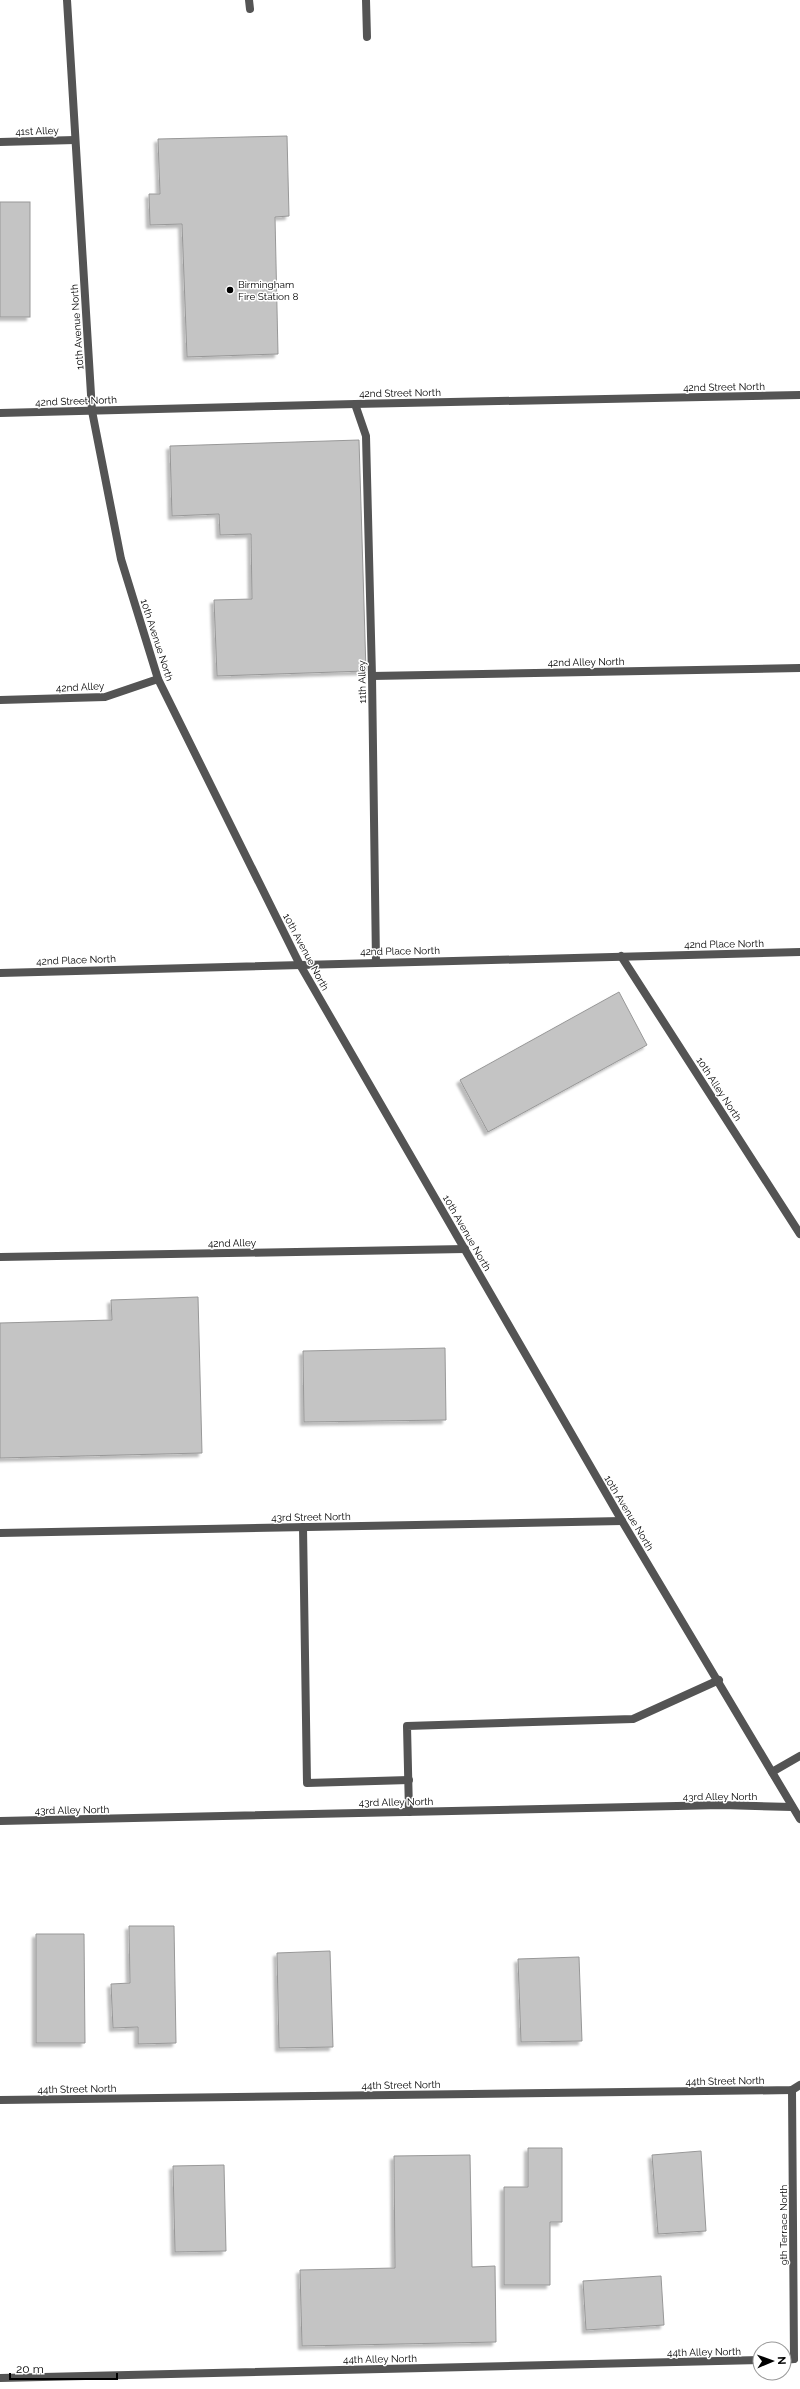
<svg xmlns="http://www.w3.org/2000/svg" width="800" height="2389" font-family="Raleway,sans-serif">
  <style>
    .building { fill: #c4c4c4; stroke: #989898; filter: url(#shadow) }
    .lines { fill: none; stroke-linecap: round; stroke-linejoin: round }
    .service { stroke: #545454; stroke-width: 8 }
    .minor { stroke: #545454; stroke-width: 8 }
    .tertiary { stroke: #545454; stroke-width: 8 }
    .poi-dot { fill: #000; stroke: #fff; stroke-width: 1.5 }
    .labels { text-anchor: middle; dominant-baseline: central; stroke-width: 3; stroke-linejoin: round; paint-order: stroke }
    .street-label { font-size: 10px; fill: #000; stroke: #fff }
    .poi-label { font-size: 10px; fill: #000; stroke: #fff; text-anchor: start }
  </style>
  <defs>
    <filter id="shadow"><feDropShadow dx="-3.5" dy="3.5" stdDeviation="1" flood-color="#0004"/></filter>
  </defs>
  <rect width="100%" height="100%" fill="#fff"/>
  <g class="building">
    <polygon points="287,136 289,216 275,217 278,354 187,357 182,224 150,225 149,194 160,194 158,139"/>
    <rect x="0" y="202" width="30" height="115"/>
    <polygon points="359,440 366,671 217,676 214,600 252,599 251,534 220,535 219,514 172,516 170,446"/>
    <polygon points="619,992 647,1045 488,1132 460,1080"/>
    <polygon points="198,1297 202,1453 0,1458 0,1323 112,1320 111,1300"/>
    <polygon points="445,1348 446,1420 304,1422 303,1351"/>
    <polygon points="129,1926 174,1926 176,2043 138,2044 138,2027 113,2028 111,1984 130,1983"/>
    <polygon points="36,1934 84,1934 85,2043 36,2043"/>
    <polygon points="330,1951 333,2047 279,2048 277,1953"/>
    <polygon points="579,1957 582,2041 521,2042 518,1959"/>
    <polygon points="528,2148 562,2148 562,2222 550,2222 550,2285 504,2285 504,2187 528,2187"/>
    <polygon points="701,2151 706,2231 658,2234 652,2155"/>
    <polygon points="470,2155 472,2267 495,2266 496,2342 302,2346 300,2270 395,2268 394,2156"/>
    <polygon points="224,2165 226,2251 175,2252 173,2166"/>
    <polygon points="661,2276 664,2325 586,2330 583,2281"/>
  </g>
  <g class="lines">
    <g class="service">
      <polyline points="249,0 250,9"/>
      <polyline points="366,0 367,37"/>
      <polyline points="0,142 75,140"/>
      <polyline points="355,404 366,436 372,676 376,962"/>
      <polyline points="372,676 800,668"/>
      <polyline points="0,700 105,697 158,679"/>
      <polyline points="621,956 800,1234"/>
      <polyline points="0,1257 465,1249"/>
      <polyline points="303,1527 307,1783 409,1780"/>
      <polyline points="772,1772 800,1756"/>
      <polyline points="409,1812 407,1726 633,1719 719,1680"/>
      <polyline points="0,1821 722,1805 792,1807"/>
      <polyline points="784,2360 794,2359"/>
      <polyline points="0,2378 760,2360"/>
    </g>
    <g class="minor">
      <polyline points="0,413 355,404 800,395"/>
      <polyline points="0,973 800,952"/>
      <polyline points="0,1533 622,1521"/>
      <polyline points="792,2090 794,2359"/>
      <polyline points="0,2100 792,2090 800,2085"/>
    </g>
    <polyline class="tertiary" points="67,0 92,411 121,559 158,679 299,963 622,1521 800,1819"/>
  </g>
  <circle class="poi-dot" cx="230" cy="290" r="4"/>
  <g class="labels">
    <g class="street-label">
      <text transform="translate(37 131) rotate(-2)">41st Alley</text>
      <text transform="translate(77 327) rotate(-94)">10th Avenue North</text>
      <text transform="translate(724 387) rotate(-1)">42nd Street North</text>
      <text transform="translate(400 393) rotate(-1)">42nd Street North</text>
      <text transform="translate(76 401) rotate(-2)">42nd Street North</text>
      <text transform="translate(157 640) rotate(72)">10th Avenue North</text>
      <text transform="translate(586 662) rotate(-1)">42nd Alley North</text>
      <text transform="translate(362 682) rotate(-91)">11th Alley</text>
      <text transform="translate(80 687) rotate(-3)">42nd Alley</text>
      <text transform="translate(724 944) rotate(-1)">42nd Place North</text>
      <text transform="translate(400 951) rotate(-1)">42nd Place North</text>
      <text transform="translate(306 952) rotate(62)">10th Avenue North</text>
      <text transform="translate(76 960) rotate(-2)">42nd Place North</text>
      <text transform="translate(719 1089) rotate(57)">10th Alley North</text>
      <text transform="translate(467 1233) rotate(60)">10th Avenue North</text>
      <text transform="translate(232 1243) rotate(-1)">42nd Alley</text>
      <text transform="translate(629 1513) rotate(59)">10th Avenue North</text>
      <text transform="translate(311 1517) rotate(-1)">43rd Street North</text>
      <text x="720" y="1796">43rd Alley North</text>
      <text transform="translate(396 1802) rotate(-1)">43rd Alley North</text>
      <text transform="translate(72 1810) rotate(-1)">43rd Alley North</text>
      <text transform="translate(725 2081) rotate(-1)">44th Street North</text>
      <text transform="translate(401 2085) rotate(-1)">44th Street North</text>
      <text transform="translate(77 2089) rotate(-1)">44th Street North</text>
      <text transform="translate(783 2225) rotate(-90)">9th Terrace North</text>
      <text transform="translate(704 2352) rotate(-1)">44th Alley North</text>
      <text transform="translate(380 2359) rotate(-1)">44th Alley North</text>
    </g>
    <g class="poi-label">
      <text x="238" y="284">Birmingham<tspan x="238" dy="12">Fire Station 8</tspan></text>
    </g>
  </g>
  <g transform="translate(772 2361) rotate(88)"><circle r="19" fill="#ffffff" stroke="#999999"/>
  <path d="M0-3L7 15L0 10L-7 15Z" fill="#000000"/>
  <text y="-6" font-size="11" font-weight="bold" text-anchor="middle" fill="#000000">N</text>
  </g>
  <path d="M10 2373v6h107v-6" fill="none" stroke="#000000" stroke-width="2"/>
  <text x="16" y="2373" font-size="12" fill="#000000" stroke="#ffffff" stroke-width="3" paint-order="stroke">20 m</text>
</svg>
